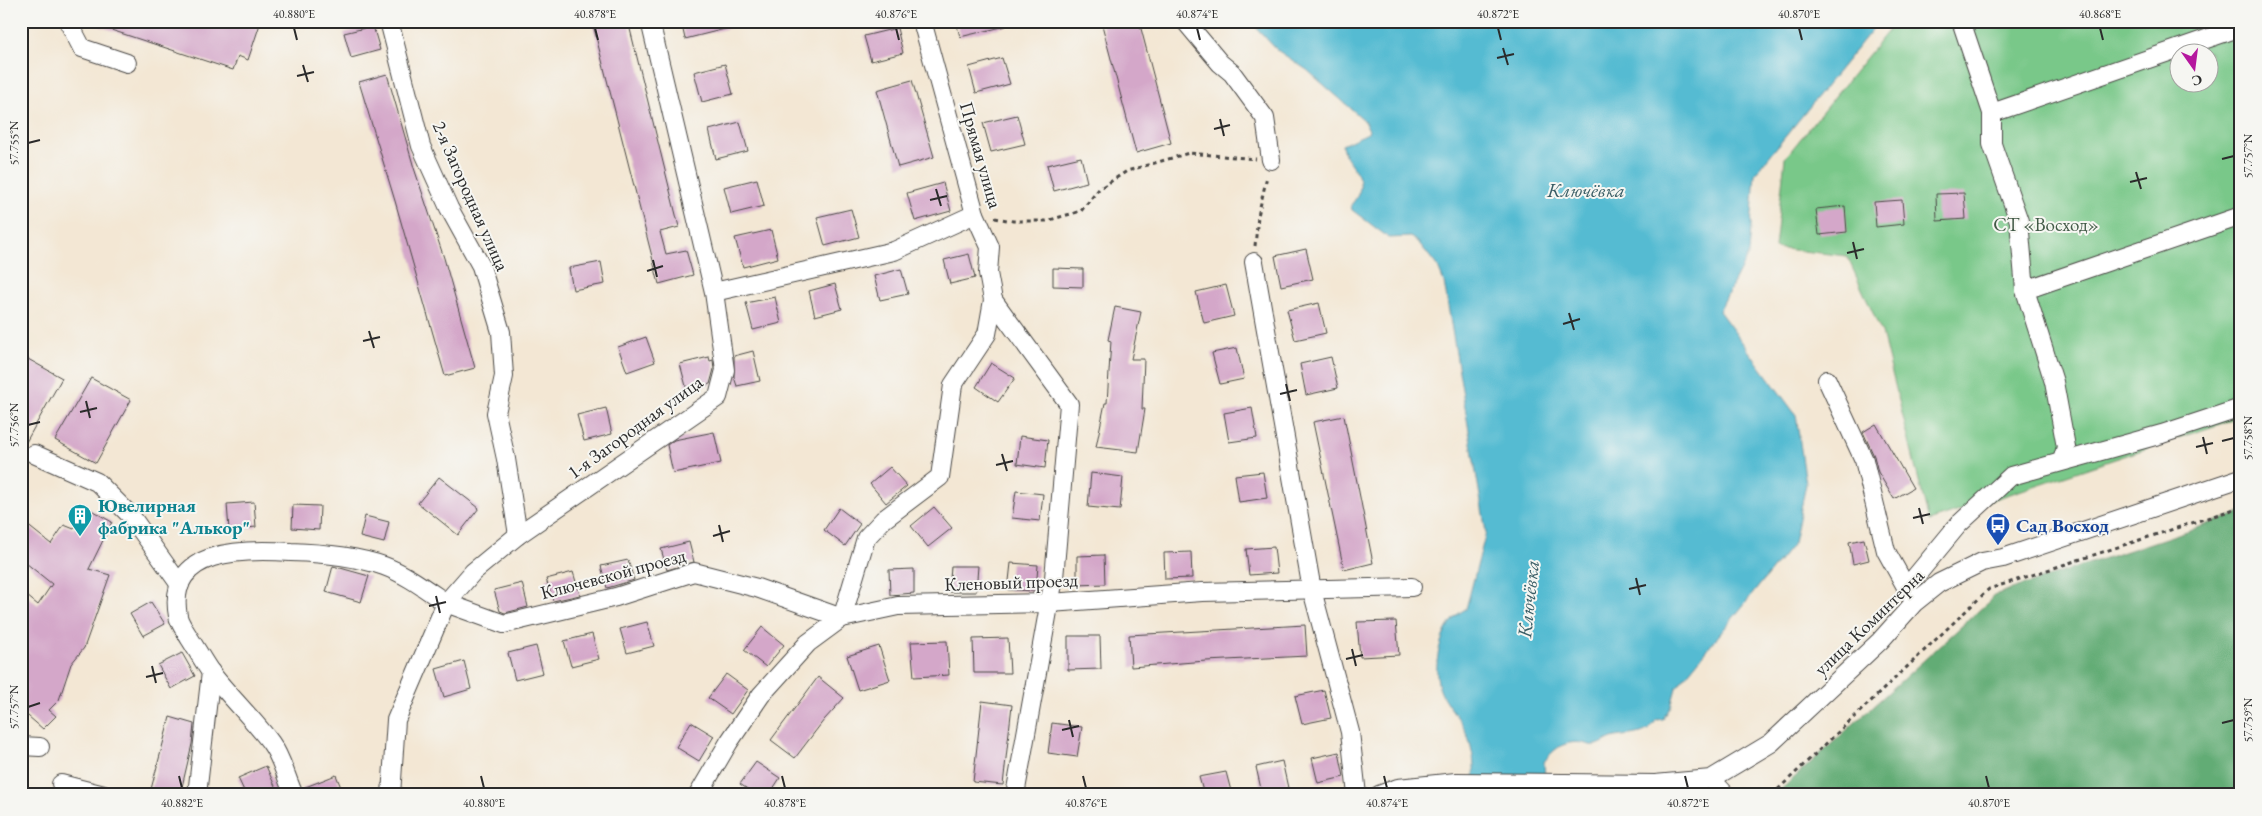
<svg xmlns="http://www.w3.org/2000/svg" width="2262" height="816" font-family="'EB Garamond',serif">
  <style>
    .green { fill: #79c889; stroke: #527a5a; fill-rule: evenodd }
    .forest { fill: #62ac75; stroke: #466c50 }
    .water { fill: #54bbd2; stroke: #40737e }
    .building { fill: #d4a7c9 }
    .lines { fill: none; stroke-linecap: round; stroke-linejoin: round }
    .minor-casing { stroke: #494744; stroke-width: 20 }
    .path { stroke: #494744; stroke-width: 3; stroke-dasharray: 4 4; stroke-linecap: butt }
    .minor { stroke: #fff; stroke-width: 18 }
    .ticks { fill: none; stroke: #2b2b2b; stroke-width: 2 }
    .labels { text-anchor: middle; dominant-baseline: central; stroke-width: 4; stroke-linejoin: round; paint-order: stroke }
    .street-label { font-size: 19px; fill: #2b2b2b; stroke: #f6f6f2 }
    .park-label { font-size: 19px; fill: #425a47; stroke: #f6f6f2 }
    .culture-label { font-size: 19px; font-weight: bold; fill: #0d838f; stroke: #f6f6f2; text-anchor: start }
    .transit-label { font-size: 19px; font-weight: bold; fill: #164399; stroke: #f6f6f2; text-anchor: start }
    .water-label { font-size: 20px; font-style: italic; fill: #395d65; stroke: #f6f6f2 }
    .neatline { fill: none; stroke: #2b2b2b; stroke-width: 2 }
    .ticks-label { font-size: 12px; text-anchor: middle; fill: #2b2b2b }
  </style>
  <rect width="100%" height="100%" fill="#f6f6f2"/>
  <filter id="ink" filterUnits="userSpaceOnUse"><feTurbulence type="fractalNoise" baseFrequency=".02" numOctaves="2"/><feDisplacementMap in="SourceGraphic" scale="10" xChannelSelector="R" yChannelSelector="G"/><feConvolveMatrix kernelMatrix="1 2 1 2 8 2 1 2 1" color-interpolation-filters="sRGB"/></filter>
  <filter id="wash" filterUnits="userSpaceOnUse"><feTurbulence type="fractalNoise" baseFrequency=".0096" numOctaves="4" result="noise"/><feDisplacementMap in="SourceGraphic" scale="20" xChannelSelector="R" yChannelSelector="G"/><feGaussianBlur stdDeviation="1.12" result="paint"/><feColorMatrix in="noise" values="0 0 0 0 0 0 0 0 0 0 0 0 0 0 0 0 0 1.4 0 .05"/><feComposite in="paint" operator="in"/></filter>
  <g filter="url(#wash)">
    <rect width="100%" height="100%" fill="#f3e7d4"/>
    <path class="green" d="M1896,21H2241V417L1929,521L1882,333L1847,256L1775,248L1785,158ZM2180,52H2210V82H2180Z"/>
    <polygon class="forest" points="2241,513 2241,795 1775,795 1997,594"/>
    <path class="water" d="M1250,21H1879L1755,174L1749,253L1719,311L1796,415L1806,484L1794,543L1676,688L1671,706L1663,719L1656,720C1647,738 1629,733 1612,738C1606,740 1601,745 1594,745C1591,746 1587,744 1583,743C1566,740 1554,748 1544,762L1546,795H1474C1475,772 1475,751 1465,730C1459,716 1443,702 1439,687C1432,662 1442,620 1466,609L1486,532L1444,282L1438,267L1419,243L1410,237L1389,238L1352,210L1351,205C1375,177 1345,167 1342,145L1368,133L1369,130L1364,120L1307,70L1277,50Z"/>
    <g id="blocks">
      <g class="building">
        <polygon points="94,21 261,21 248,60 238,56 233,70 93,24"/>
        <polygon points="609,21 628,21 679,227 660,232 666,254 686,250 693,275 659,284 593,25"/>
        <polygon points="681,21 736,21 737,26 685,39"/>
        <polygon points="956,21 1005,21 1006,26 960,37"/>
        <polygon points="1118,21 1139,21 1171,143 1136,153 1102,25"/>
        <polygon points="373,26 380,50 351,58 344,33"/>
        <polygon points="897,28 903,53 871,61 864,36"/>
        <polygon points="1002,58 1010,84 976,93 969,67"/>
        <polygon points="725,64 733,94 702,102 694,72"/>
        <polygon points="387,74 414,168 444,258 475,368 445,376 395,201 359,82"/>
        <polygon points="912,80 934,157 898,167 877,90"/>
        <polygon points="1017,115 1025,144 991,152 983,123"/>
        <polygon points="740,122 748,151 716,159 709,130"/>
        <polygon points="1081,157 1087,182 1054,191 1047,165"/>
        <polygon points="757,179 764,206 731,214 724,187"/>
        <polygon points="943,183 951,211 915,221 907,193"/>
        <polygon points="1964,193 1966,219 1937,221 1936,194"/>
        <polygon points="1902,200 1904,224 1876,227 1874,202"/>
        <polygon points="1845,206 1847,232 1819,235 1816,209"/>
        <polygon points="851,209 859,237 825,246 817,217"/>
        <polygon points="771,230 778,258 743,267 735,238"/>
        <polygon points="1306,249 1313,279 1281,286 1275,256"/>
        <polygon points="969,254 975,278 950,284 944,260"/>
        <polygon points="601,262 605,284 573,290 569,268"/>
        <polygon points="1053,268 1083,269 1083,287 1053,286"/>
        <polygon points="901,269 908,294 880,300 874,276"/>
        <polygon points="835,284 842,309 815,316 809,291"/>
        <polygon points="1226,285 1234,316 1204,323 1196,292"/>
        <polygon points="775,297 781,323 753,330 746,303"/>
        <polygon points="1319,303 1326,333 1295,340 1287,310"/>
        <polygon points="1115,307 1141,312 1131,359 1144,359 1142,409 1145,409 1138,452 1096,447 1105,403 1107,403 1111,341 1108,340"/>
        <polygon points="646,337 655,362 627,372 618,347"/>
        <polygon points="1237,348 1244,379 1220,384 1212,353"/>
        <polygon points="753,351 760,381 737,386 734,377 734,356"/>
        <polygon points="709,357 710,361 713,360 714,369 710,384 687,390 680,364"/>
        <polygon points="1331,357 1338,388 1306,395 1300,364"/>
        <polygon points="28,359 62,378 21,451 21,371"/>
        <polygon points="991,363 1015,378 998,402 976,387"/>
        <polygon points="91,378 131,400 96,463 55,440"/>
        <polygon points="606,408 612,434 584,441 577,415"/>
        <polygon points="1252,408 1257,438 1229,442 1224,413"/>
        <polygon points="1344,416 1373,563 1344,570 1313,422"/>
        <polygon points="1876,424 1913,488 1894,499 1878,472 1874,456 1863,432"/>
        <polygon points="714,432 721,463 673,473 667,445 674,440"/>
        <polygon points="1020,436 1048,440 1045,468 1017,464"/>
        <polygon points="890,467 907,486 886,503 870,484"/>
        <polygon points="1263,472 1267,498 1239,502 1235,475"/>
        <polygon points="1091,473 1123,477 1120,510 1088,507"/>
        <polygon points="439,477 479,508 458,535 418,503"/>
        <polygon points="1016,491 1043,494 1040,521 1012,518"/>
        <polygon points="254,502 256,527 229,530 227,504"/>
        <polygon points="293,505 320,506 319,530 292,528"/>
        <polygon points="86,507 112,522 89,569 110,575 84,648 71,664 59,700 49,710 56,716 43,729 21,710 21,591 38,605 52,584 21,559 21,520 51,544 64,525 74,529"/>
        <polygon points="934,507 952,528 928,547 911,526"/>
        <polygon points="839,508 860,524 845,546 824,530"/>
        <polygon points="365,516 389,522 384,543 360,537"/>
        <polygon points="1864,539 1869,560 1853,564 1849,542"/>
        <polygon points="689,542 694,562 667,570 661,549"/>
        <polygon points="1274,547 1277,573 1249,575 1246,549"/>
        <polygon points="1191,552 1192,578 1165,579 1164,553"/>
        <polygon points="1104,555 1105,584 1077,585 1077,556"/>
        <polygon points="628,560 634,580 607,588 601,566"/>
        <polygon points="1011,563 1038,565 1036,591 1008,590"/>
        <polygon points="333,566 369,576 361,602 326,592"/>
        <polygon points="951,566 978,566 976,592 949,592"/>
        <polygon points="914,569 914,593 890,595 889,570"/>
        <polygon points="573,572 580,595 553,601 546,579"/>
        <polygon points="522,583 528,607 505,613 500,611 494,590"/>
        <polygon points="151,602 165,624 143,636 130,614"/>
        <polygon points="1396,621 1399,655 1360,657 1357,622"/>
        <polygon points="647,622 654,646 627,653 620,629"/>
        <polygon points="1305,625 1307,656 1206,661 1131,667 1129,635"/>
        <polygon points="762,627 784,645 766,667 744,650"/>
        <polygon points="592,634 599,659 571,666 564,641"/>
        <polygon points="1068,636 1100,636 1101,669 1068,670"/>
        <polygon points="1008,638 1010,673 974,673 973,639"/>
        <polygon points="947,641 949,675 914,677 911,642"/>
        <polygon points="536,646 543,673 515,680 508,653"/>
        <polygon points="879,646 890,680 858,690 847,656"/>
        <polygon points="182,653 195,676 171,689 158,665"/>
        <polygon points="464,661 471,689 444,697 436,669"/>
        <polygon points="726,674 748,690 731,714 708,698"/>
        <polygon points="818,677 844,698 824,720 795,758 771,740"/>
        <polygon points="1324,690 1331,718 1302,724 1295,696"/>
        <polygon points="982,701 1012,705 1003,785 973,782"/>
        <polygon points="170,717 194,724 192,744 180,795 159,795 150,793"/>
        <polygon points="691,722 714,736 699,761 676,747"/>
        <polygon points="1052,723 1082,727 1077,757 1048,753"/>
        <polygon points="1339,752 1344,777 1318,783 1312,758"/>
        <polygon points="1282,761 1288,788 1262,793 1256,767"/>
        <polygon points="756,762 780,778 769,795 756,795 740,784"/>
        <polygon points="266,766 279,795 246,795 238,778"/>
        <polygon points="1226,772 1232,795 1204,795 1199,777"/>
        <polygon points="336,775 344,795 304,795 303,788"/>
      </g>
    </g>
  </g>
  <g filter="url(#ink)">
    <use href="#blocks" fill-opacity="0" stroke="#494744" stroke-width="1"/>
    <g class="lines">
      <defs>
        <g id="minor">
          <polyline points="68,21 82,48 127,63"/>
          <polyline points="389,21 421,146 449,208 481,266 501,332 504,376 496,413 506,459 518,535"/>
          <polyline points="1185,21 1220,63 1232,73 1265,118 1271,160"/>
          <polyline points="1961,21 1992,113 1992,144 2019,221 2025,290 2054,382 2066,447 2062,461"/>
          <polyline points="1992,113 2241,27"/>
          <polyline points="1254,262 1312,590 1350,732 1357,795"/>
          <polyline points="2025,290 2241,216"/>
          <polyline points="714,292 894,251 975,214"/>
          <polyline points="993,300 1069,404 1054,578 1015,795"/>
          <polyline points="1827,380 1864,460 1886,551 1911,596"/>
          <polyline points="34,454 97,482 131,516 180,585"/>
          <polyline points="1906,588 1958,525 2011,476 2162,434 2241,408"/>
          <polyline points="842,618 866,538 883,520 940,477 953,385 987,334 993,300 988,273 990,247 975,214 922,21"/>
          <polyline points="21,746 40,747"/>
          <polyline points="1711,779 1726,795"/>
          <polyline points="61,784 104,795"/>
          <polyline points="197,795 211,672"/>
          <path d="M294,795C286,778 282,758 271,743C253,719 231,698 212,674C204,663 197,650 190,639C186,632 179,623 178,616C165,547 247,549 291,552C322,553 355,556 384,566C406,574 427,590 446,603L473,572L518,535L718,397L725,370L714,292L650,21"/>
          <polyline points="391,795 396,720 446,603 504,624 616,597 694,572 757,588 842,618"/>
          <polyline points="698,795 729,742 761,695 808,643 842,618 898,606 1050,603 1202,592 1412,587"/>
          <polyline points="1379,795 1398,788 1456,782 1655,784 1711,779 1771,743 1880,641 1914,603 1939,583 1982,562 2003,558 2241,478"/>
        </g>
      </defs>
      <use href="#minor" class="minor-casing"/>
      <g class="path">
        <polyline points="995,218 1013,221 1046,221 1081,211 1099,189 1127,171 1189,153 1256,159"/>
        <polyline points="1255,246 1258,216 1267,176"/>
        <polyline points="1772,795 1989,589 2241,507"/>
      </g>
      <use href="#minor" class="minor"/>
    </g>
  </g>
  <path class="ticks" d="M294,28L297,40M595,28L598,40M896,28L899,40M1197,28L1200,40M1498,28L1501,40M1799,28L1802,40M2100,28L2103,40M1503,48L1508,65M1497,58L1514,54M303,65L308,82M297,76L314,72M1220,119L1224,136M1214,129L1230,125M28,143L40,140M2222,159L2234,156M2136,172L2141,189M2130,182L2147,178M936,189L941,206M930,200L947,196M1853,242L1857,259M1847,253L1864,249M653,260L657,277M647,271L663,266M1569,313L1574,330M1563,324L1580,319M369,331L374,348M363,341L380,337M1286,384L1290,401M1280,394L1297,390M86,401L90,418M80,412L97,408M28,425L40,422M2203,437L2207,454M2222,441L2234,438M2196,447L2213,443M1002,454L1007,471M996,465L1013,461M1919,508L1923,524M1913,518L1930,514M719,525L723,542M713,536L730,531M1636,578L1640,595M1629,589L1646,585M436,596L440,613M429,606L446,602M1352,649L1356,666M1346,659L1363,655M152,666L156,683M146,677L163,673M28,707L40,703M1069,720L1073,737M2222,723L2234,720M1062,730L1079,726M179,776L182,788M481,776L484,788M782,776L785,788M1083,776L1086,788M1384,776L1387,788M1685,776L1688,788M1986,776L1989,788"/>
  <defs>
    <symbol id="building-pin" viewBox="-11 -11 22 30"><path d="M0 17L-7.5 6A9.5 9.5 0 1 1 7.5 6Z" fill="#0f9aa8" stroke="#f6f6f2"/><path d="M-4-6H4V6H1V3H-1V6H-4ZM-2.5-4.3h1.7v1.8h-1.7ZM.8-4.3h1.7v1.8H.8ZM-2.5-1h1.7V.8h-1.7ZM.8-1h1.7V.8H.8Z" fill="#fff"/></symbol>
    <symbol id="bus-pin" viewBox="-11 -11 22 30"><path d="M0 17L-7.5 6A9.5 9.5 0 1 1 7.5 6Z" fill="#1a4fb4" stroke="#f6f6f2"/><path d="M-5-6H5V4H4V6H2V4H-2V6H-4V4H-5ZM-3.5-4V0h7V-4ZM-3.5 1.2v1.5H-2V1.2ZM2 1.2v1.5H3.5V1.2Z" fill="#fff"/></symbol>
  </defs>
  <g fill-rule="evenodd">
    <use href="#building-pin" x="66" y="502" width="28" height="38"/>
    <use href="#bus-pin" x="1984" y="511" width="28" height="38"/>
  </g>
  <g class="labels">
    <g class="street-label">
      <text transform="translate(981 155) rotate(74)">Прямая улица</text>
      <text transform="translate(471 196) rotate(66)">2-я Загородная улица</text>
      <text transform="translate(635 427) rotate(-36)">1-я Загородная улица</text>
      <text transform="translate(613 574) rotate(-15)">Ключевской проезд</text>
      <text transform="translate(1011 582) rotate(-2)">Кленовый проезд</text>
      <text transform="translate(1869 622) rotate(-44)">улица Коминтерна</text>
    </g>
    <g class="park-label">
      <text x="2046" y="224">СТ «Восход»</text>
    </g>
    <g class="culture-label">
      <text x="98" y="505">Ювелирная<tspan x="98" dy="22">фабрика "Алькор"</tspan></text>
    </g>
    <g class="transit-label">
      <text x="2016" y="525">Сад Восход</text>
    </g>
    <g class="water-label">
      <text x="1586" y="190">Ключёвка</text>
      <text transform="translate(1528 599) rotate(-84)">Ключёвка</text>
    </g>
  </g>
  <rect width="2262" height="816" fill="none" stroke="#f6f6f2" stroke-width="55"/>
  <g transform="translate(2194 68) rotate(166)"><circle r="24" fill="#f6f6f2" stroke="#a5a5a2"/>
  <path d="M0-4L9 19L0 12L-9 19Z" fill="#b5179e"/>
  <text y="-8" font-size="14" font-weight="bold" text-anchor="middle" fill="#2b2b2b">С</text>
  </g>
  <rect x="28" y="28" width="2206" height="760" class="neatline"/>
  <g class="ticks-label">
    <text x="294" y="18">40.880°E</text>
    <text x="595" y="18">40.878°E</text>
    <text x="896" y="18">40.876°E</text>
    <text x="1197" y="18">40.874°E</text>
    <text x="1498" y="18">40.872°E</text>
    <text x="1799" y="18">40.870°E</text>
    <text x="2100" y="18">40.868°E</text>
    <text transform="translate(14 143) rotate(-90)" y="4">57.755°N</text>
    <text transform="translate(2248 156) rotate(-90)" y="4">57.757°N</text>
    <text transform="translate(14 425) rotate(-90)" y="4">57.756°N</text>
    <text transform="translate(2248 438) rotate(-90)" y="4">57.758°N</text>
    <text transform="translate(14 707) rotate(-90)" y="4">57.757°N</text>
    <text transform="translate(2248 720) rotate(-90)" y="4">57.759°N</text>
    <text x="182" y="807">40.882°E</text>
    <text x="484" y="807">40.880°E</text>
    <text x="785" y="807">40.878°E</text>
    <text x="1086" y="807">40.876°E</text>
    <text x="1387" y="807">40.874°E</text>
    <text x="1688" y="807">40.872°E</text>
    <text x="1989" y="807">40.870°E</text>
  </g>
</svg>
